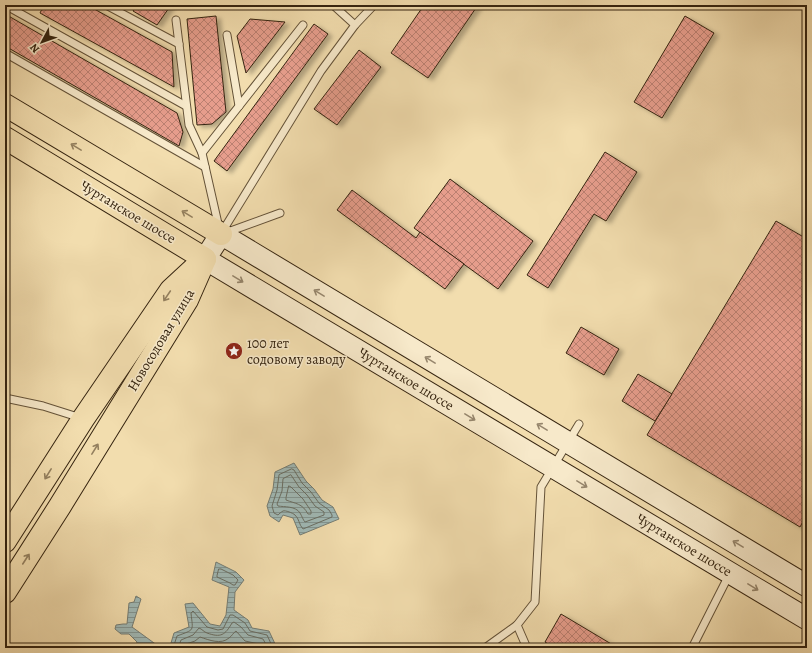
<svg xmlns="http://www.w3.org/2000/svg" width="812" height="653" font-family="Alegreya,serif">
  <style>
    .water { fill: url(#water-rules); stroke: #757d74 }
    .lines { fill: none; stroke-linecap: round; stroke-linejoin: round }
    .shore { stroke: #6a6e63; stroke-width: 1 }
    .building { fill: url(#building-cross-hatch); stroke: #352410; filter: url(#shadow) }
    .lane-casing { stroke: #645238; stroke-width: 9 }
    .secondary-casing { stroke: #352410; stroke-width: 23 }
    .primary-casing { stroke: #352410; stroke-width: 24 }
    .lane { stroke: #f7e9ca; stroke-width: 7 }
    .secondary { stroke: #f7e9ca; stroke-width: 21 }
    .primary { stroke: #f2ddae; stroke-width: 22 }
    .oneway { stroke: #94805f }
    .oneway2 { stroke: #96866d }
    .labels { text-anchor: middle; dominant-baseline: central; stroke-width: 3; stroke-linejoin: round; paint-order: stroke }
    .street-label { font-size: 14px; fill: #352410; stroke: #f7e9ca }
    .poi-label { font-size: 14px; fill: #352410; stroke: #f7e9ca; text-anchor: start }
  </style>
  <defs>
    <pattern id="water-rules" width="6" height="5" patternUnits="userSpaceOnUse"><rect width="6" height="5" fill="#a0b9b6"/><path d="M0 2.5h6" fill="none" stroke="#839693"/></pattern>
    <pattern id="building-cross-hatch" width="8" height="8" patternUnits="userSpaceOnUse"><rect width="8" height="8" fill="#e69d8c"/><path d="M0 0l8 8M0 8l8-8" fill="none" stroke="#bb8071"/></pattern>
    <filter id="shadow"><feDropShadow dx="4.5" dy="2.5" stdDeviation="2" flood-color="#0004"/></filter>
  </defs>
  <rect width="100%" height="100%" fill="#f2ddae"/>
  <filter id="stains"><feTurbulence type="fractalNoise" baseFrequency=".005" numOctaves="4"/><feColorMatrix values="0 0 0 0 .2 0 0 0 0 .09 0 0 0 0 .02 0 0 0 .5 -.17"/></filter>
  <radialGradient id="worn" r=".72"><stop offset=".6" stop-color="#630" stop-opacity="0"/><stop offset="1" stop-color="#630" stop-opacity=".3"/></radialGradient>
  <g class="water">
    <polygon points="294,463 306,481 314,489 322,500 333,507 339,519 300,535 293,518 283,515 279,522 270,516 267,506 273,489 275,472"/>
    <polygon points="216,562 236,572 244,580 235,592 234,610 248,620 252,628 269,631 277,648 165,648 171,643 174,633 189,627 185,604 193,603 210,624 220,626 226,615 229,587 212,580"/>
    <polygon points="136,596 141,599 132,627 161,648 137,648 136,647 137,642 129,634 121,634 115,629 116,625 123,624 127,624 129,603 134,602"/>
  </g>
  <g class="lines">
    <g class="shore">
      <path d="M292,469L294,470L302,483L311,492L319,503L329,510L332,515V517L303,529C299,525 299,518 295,515C293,513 285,510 283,511C281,512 279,514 278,515L274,513L272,506L277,490L279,475Z"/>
      <path d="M291,475L299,487L307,495L315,506L324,512V515L305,522C303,520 302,516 300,513C296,506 284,507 278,506L277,504L282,491L283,479Z"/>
      <path d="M289,486L291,487L303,499L311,511V514H308C302,503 296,504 286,500V498Z"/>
      <polygon points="219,569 221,569 233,575 238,580 235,585 233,585 230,583 217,577 217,576"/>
      <path d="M171,648L174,645L177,636C195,629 193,632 191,613L193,611L207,627L218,630L223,629L230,615H233L245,623L250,631L267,635L273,648"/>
      <path d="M178,648L181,640L193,635L199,628C202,629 204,632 207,633C221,638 225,635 232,623L234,622L241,627L248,635L263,639L268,648"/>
      <path d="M185,648L186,644L195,641L200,637C209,640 221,645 229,638C232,636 233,633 236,631L245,641L259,644L261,648"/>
    </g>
  </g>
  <g class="building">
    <polygon points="44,5 87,5 172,52 174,87 40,13"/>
    <polygon points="137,5 171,5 157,25 133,11"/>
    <polygon points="424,5 478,5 428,78 391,53"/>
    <polygon points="5,14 177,113 183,132 179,146 5,46"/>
    <polygon points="216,16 226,112 212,124 197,125 187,19"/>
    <polygon points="685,16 714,33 662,118 634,102"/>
    <polygon points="250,19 285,22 246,73 237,36"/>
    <polygon points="314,24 328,34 227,171 214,161"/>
    <polygon points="359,50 381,67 337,125 314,109"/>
    <polygon points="605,152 637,172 606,221 594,214 548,288 527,275"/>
    <polygon points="450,179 533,241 498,289 414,228"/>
    <polygon points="352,190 416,238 420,232 464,264 445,289 337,210"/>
    <polygon points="776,221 807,239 807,514 800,527 647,435"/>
    <polygon points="581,327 619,349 604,375 566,353"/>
    <polygon points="638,374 672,394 655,421 622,401"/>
    <polygon points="561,614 618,648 554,648 545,642"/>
  </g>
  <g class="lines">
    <defs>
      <g id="lane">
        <polyline points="5,5 186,106"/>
        <polyline points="106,5 179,44"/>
        <polyline points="333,5 355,25"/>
        <polyline points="176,20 189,125 202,153"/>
        <polyline points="227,35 239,106"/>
        <polyline points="5,53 205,167"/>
        <polyline points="219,228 202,153 303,25"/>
        <polyline points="222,232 321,71 355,25 374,5"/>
        <polyline points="225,233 280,213"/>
        <polyline points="5,398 43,406 81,418"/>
        <polyline points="485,648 517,625"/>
        <polyline points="527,648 517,625 535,602 541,487 579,424"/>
        <polyline points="692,648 729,575"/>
      </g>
      <polyline id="secondary" points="807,586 221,234 205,259 807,619"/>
      <g id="primary">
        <polyline points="5,105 221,234"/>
        <polyline points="5,138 205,259"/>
        <polyline points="5,541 83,419 171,290 198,265"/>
        <polyline points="5,592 60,506 187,300 205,259"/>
      </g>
    </defs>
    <use href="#lane" class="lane-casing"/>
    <use href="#secondary" class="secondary-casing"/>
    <use href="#primary" class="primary-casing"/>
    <use href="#lane" class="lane"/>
    <use href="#secondary" class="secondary"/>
    <use href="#primary" class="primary"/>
  </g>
  <defs><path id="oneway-shaft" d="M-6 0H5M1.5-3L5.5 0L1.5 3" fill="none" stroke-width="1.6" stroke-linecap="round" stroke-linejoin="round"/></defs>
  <g class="oneway">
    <use href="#oneway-shaft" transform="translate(76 147) rotate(-149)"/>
    <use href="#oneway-shaft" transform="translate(187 214) rotate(-149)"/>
    <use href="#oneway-shaft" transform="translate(167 296) rotate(124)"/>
    <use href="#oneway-shaft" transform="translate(95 449) rotate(-58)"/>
    <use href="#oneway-shaft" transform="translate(48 474) rotate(122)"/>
    <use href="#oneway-shaft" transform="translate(26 559) rotate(-57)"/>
  </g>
  <g class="oneway2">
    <use href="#oneway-shaft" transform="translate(238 279) rotate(31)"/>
    <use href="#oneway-shaft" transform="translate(319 293) rotate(-149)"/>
    <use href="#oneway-shaft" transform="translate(430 360) rotate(-149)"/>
    <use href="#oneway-shaft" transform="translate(470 417) rotate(31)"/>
    <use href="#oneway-shaft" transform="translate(542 427) rotate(-149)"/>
    <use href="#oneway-shaft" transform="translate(582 484) rotate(31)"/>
    <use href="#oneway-shaft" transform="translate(738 544) rotate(-149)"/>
    <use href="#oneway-shaft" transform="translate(753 587) rotate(31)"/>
  </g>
  <defs>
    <symbol id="sight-disc" viewBox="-11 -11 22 22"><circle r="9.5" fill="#8f2418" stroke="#f7e9ca"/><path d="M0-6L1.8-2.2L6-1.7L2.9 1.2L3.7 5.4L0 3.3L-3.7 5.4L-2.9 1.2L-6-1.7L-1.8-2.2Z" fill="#fff"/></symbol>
  </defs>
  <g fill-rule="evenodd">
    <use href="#sight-disc" x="224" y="341" width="20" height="20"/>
  </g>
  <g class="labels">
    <g class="street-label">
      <text transform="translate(128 212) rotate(31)">Чуртанское шоссе</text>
      <text transform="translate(161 340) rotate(-59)">Новосодовая улица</text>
      <text transform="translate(406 379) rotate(31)">Чуртанское шоссе</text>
      <text transform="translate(684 545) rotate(31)">Чуртанское шоссе</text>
    </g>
    <g class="poi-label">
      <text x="247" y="343">100 лет<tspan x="247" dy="16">содовому заводу</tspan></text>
    </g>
  </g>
  <rect width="812" height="653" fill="none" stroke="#f2ddae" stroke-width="20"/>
  <rect x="6" y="6" width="800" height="641" fill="none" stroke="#352410" stroke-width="2"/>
  <rect x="10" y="10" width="792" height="633" fill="none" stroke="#352410"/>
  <g transform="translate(42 42) rotate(229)" stroke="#f7e9ca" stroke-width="3" paint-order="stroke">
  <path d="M0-3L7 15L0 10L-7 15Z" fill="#352410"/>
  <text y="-6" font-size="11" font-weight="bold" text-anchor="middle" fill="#352410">N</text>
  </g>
  <rect width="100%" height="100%" filter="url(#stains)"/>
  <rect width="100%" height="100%" fill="url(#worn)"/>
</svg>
